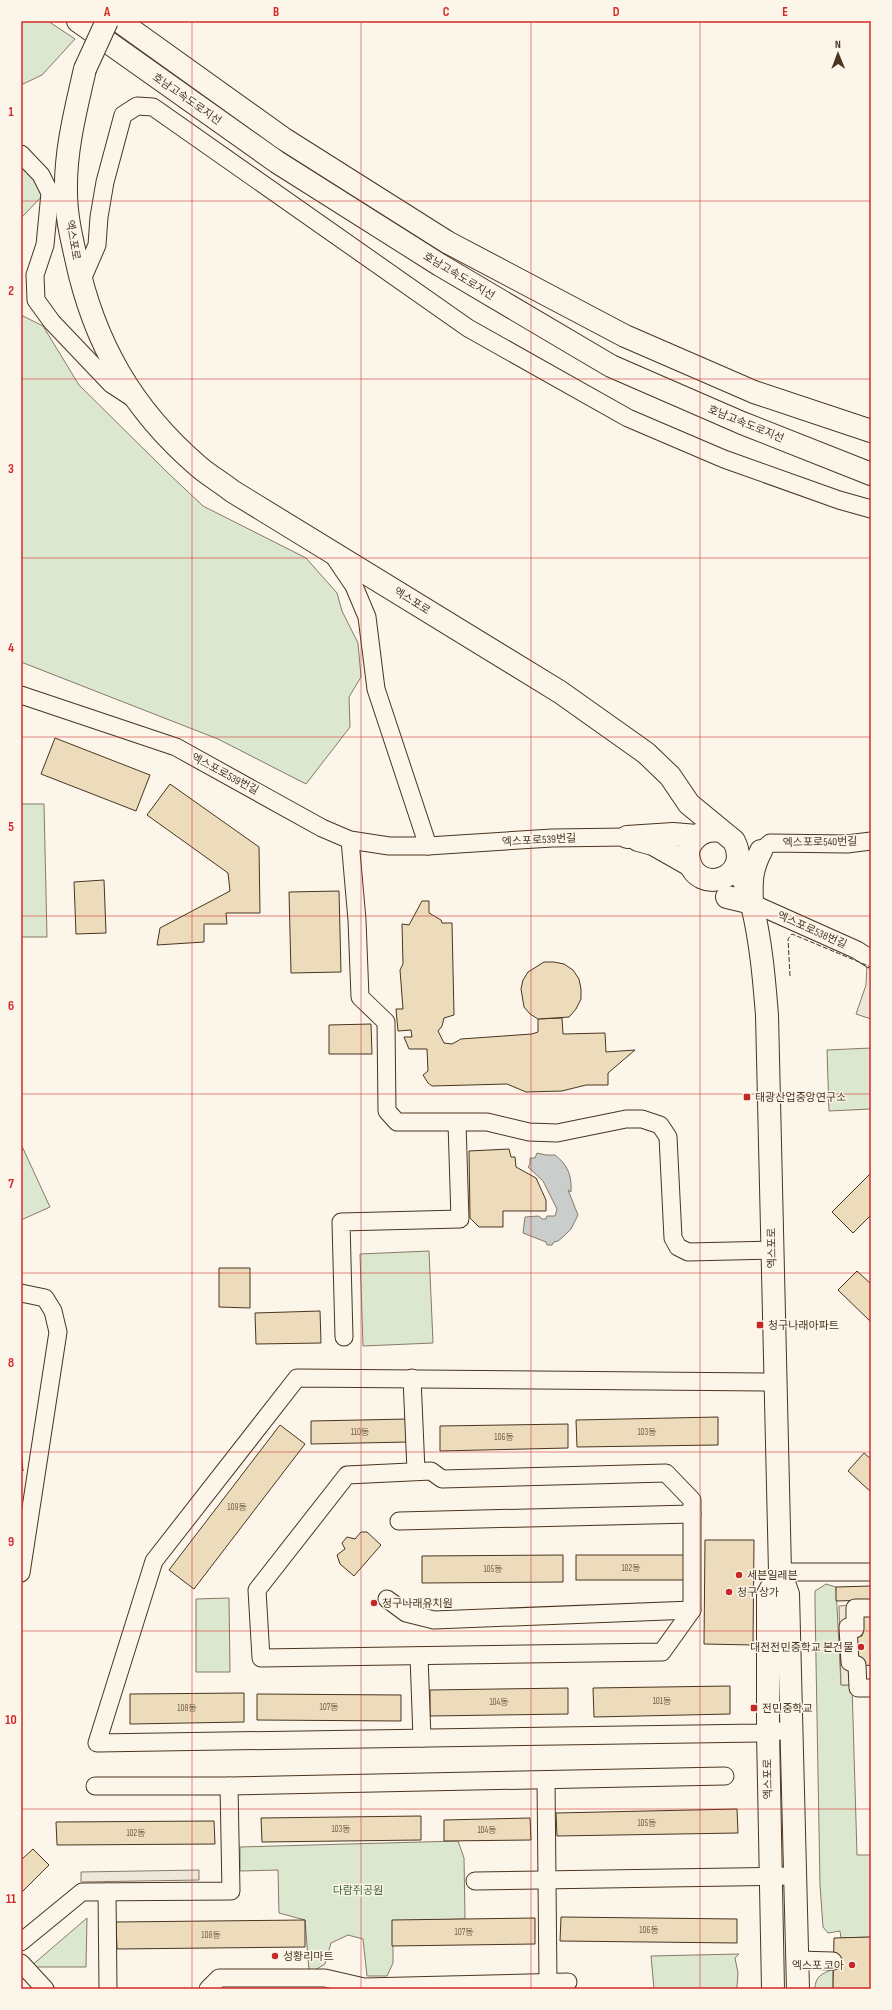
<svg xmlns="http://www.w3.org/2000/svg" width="892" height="2010" font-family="'Sofia Sans Condensed','Noto Sans KR',sans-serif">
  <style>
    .green { fill: #dce7d0; stroke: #887966 }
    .parking { fill: #ede7d9; stroke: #887966 }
    .water { fill: #c9cecd; stroke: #887966 }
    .building { fill: #ecdcbc; stroke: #4a3520 }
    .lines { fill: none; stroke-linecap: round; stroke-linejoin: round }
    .minor-casing { stroke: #4a3520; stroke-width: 19 }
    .major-casing { stroke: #4a3520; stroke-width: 24 }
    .highway-casing { stroke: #4a3520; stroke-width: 24 }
    .minor { stroke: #fbf6e9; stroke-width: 17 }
    .major { stroke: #fbf6e9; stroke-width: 22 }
    .highway { stroke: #fbf6e9; stroke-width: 22 }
    .major-bridge-casing { stroke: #4a3520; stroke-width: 24; stroke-linecap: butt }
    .major-bridge { stroke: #fbf6e9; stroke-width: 22 }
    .fence { stroke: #4a3520; stroke-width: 1; stroke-dasharray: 5 2; stroke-linecap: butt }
    .grid { fill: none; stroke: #d62828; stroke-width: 1; stroke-opacity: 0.55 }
    .poi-dot { fill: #c62828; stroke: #fbf6e9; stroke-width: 1.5 }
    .labels { text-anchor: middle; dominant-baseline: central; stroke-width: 3; stroke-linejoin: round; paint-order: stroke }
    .number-label { font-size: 9px; fill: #725f47 }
    .street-label { font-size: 11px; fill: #4a3520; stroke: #fbf6e9 }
    .poi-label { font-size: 11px; fill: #4a3520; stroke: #fbf6e9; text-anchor: start }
    .park-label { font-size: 11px; fill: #436837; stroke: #fbf6e9 }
    .neatline { fill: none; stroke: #d62828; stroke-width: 1.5 }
    .grid-label { font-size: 13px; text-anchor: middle; font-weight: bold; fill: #d62828 }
  </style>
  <rect width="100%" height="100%" fill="#fbf6e9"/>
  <g class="green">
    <polygon points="21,21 48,21 75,39 42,75 23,84 21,83"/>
    <polygon points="21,143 45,193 21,218"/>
    <polygon points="21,315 43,326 79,385 167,472 203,506 306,558 337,593 342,611 358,643 361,677 349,697 350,727 306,784 218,739 21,662"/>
    <polygon points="21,804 44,804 47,937 21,937"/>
    <polygon points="871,1048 871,1109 829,1111 827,1050"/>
    <polygon points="21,1144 50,1207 21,1220"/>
    <polygon points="429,1251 433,1343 363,1346 360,1254"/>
    <polygon points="826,1584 836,1587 841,1685 852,1685 857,1855 871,1855 871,1937 841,1938 840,1931 828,1933 823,1927 820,1885 815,1604 815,1591"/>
    <polygon points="229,1598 230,1672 196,1672 196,1599"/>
    <polygon points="458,1841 464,1858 465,1919 393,1921 393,1963 387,1976 367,1976 363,1939 348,1935 331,1943 325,1964 315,1970 309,1970 305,1920 279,1913 278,1870 240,1871 240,1847"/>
    <polygon points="87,1918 86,1967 30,1967"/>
    <polygon points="739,1954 735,1958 738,1973 737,1987 735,1989 654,1989 651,1956"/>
    <path d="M833,1969V1989H815C815,1976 822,1974 833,1969Z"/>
  </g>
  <g class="parking">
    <polygon points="867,965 871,967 871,1019 856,1014 866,985"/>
    <polygon points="854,1605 852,1685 841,1685 839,1606"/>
    <polygon points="199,1870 199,1880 81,1882 81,1872"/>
  </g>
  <path class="water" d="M537,1153L546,1155H555C568,1165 572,1176 571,1192L568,1190L578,1215L571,1229L564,1236L558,1241L554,1242L552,1245H547L546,1242L523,1233L525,1217L539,1216L542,1219H546L547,1216H555L557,1209L543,1181L528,1167L530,1164V1158H535Z"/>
  <g class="building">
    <polygon points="55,738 150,775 136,811 41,774"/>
    <polygon points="170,784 259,847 260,913 226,913 227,924 204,924 204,942 157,945 160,928 230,891 228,873 147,815"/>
    <polygon points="104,880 106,933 76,934 74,882"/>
    <polygon points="339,891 341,972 291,973 289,892"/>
    <polygon points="422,901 429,901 429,913 441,920 442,923 452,923 454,1015 444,1018 442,1026 438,1031 444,1043 452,1044 461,1039 532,1034 538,1032 538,1019 562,1018 563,1034 605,1033 606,1052 635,1050 608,1073 608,1085 586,1085 562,1091 526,1092 507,1084 432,1086 428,1083 423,1075 428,1071 427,1049 409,1049 404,1037 412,1037 411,1030 398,1031 396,1009 403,1009 400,970 403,964 402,924 409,925"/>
    <polygon points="544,962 554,962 564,964 573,970 579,979 581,989 581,999 576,1009 569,1017 538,1019 530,1014 524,1007 521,989 523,980 528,972"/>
    <polygon points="371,1024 372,1054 329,1054 329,1025"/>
    <polygon points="509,1149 511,1157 515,1157 516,1167 536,1178 546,1200 546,1211 503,1211 503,1227 479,1227 470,1218 469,1151"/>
    <polygon points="871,1173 871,1215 853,1233 832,1212"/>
    <polygon points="219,1268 250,1268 250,1308 219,1307"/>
    <polygon points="857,1271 871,1284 871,1322 838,1290"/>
    <polygon points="320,1311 321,1343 256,1344 255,1313"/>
    <polygon points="718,1417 718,1445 577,1447 576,1420"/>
    <polygon points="408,1419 408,1442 311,1444 311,1421"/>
    <polygon points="568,1424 568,1448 440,1451 440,1426"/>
    <polygon points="280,1425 305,1444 194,1589 169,1570"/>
    <polygon points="21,1450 23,1471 21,1466"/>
    <polygon points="864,1453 871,1459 871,1492 848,1471"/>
    <polygon points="361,1532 367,1532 381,1545 354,1576 340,1564 337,1555 345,1549 342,1543 347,1537 355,1539"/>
    <polygon points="705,1540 754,1540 753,1645 704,1644"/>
    <polygon points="563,1555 563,1582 422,1583 422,1556"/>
    <rect x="576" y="1555" width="110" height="25"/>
    <polygon points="871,1586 871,1600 836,1601 836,1587"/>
    <polygon points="862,1614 871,1614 871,1665 863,1666 851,1659 851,1636 862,1636"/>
    <polygon points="730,1686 730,1714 594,1717 593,1688"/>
    <polygon points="568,1688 568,1714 430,1716 430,1690"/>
    <polygon points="244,1693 244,1722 130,1724 130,1694"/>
    <polygon points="257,1694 401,1695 401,1721 257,1720"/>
    <polygon points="737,1809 738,1833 557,1836 556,1813"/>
    <polygon points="421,1816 421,1840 262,1842 261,1818"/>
    <polygon points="530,1818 531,1840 444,1841 444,1820"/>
    <polygon points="214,1821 215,1844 57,1845 56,1822"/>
    <polygon points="33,1849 49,1865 21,1893 21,1860"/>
    <polygon points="561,1917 737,1919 737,1943 560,1941"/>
    <polygon points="535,1918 535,1944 392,1946 392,1920"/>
    <polygon points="305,1920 305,1947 117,1949 116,1922"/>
    <polygon points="871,1937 871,1989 833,1989 834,1938"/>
  </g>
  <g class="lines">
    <defs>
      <g id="minor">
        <polyline points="21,154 41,175 50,193 45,245 35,275 36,300 52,322 111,384 134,399"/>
        <polyline points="81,282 97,245 99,217 105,182 123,115 137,106 153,107 468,328 628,418 724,459 839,500 871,509"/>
        <polyline points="333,555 354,586 367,617 376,689 428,846"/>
        <polyline points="21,695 176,747 322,828 350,840 389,846 428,846 552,838 627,837"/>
        <polyline points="350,840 357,920 360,997 386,1022 387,1111 397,1122 487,1122 529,1132 557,1133 626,1119 642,1119 660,1125 668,1137 673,1238 678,1247 688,1252 772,1250"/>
        <polyline points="761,851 770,843 847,844 871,841"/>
        <polyline points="752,903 857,950 871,959"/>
        <polyline points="21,1293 45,1298 53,1311 58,1332 21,1573"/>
        <polyline points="344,1337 341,1222 460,1219 457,1123"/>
        <polyline points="412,1378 416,1471"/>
        <polyline points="775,1382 297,1378 154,1561 97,1743 759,1733 791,1730"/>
        <polygon points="431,1471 442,1479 666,1473 692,1500 692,1610 662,1652 261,1658 257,1590 347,1475"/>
        <polyline points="399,1521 692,1514"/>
        <polyline points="780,1572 871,1572"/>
        <polyline points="387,1599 406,1613 434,1620 692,1610"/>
        <polyline points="871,1608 855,1608 855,1629 848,1627 850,1662 857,1665 858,1688 871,1688"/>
        <polyline points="419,1656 422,1738"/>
        <polyline points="546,1780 548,1982"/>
        <polyline points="95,1786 229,1786 725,1776"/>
        <polyline points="475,1881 795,1876"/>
        <polyline points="107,1892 108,1989"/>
        <polyline points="21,1942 82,1892 231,1891 229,1786"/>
        <polyline points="798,1960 833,1961"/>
        <polyline points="21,1963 45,1989"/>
        <polyline points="208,1989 219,1978 325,1978 364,1987 568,1982"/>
      </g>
      <g id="major">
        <path d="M85,69C76,109 65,150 66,192C66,214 71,236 76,258C94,343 132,409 198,466C208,475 221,482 232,491L560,692L646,753L670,776L689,804L734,841C753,879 697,896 689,860C687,853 689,845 694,840C701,831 710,829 721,831"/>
        <polyline points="627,837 673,834 697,836"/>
        <polyline points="638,840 653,844 690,865"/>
        <path d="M737,865C742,878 749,891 752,905C761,942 764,978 767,1015L780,1572L788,1594L798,1989"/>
        <path d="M727,897L752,903C751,882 751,870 761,851"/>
        <polyline points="773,1989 768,1732 768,1594 780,1572"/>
      </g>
      <g id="highway">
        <polyline points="78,21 277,162 440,265 611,366 742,423 871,474"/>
        <polyline points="119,21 284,139 447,242 625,336 754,392 871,431"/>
      </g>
    </defs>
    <use href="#minor" class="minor-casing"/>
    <use href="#major" class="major-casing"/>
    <use href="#highway" class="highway-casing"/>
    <use href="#minor" class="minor"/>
    <use href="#major" class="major"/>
    <use href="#highway" class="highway"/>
    <defs>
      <polyline id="major-bridge" points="85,69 107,21"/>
    </defs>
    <use href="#major-bridge" class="major-bridge-casing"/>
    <use href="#major-bridge" class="major-bridge"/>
    <polyline class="fence" points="790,976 788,939 792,934 871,967"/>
  </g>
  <path class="grid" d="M192,21V1989M361,21V1989M531,21V1989M700,21V1989M21,201H871M21,379H871M21,558H871M21,737H871M21,916H871M21,1094H871M21,1273H871M21,1452H871M21,1631H871M21,1809H871"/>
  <g class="poi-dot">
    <rect x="743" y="1093" width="8" height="8" rx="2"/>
    <rect x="756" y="1321" width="8" height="8" rx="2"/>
    <circle cx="739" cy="1575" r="4"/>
    <circle cx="729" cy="1592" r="4"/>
    <circle cx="374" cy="1603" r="4"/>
    <circle cx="861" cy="1647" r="4"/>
    <rect x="750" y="1704" width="8" height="8" rx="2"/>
    <circle cx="275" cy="1956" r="4"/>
    <circle cx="852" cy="1965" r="4"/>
  </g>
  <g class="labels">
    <g class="number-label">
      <text x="360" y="1432">110동</text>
      <text x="647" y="1432">103동</text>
      <text x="504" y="1437">106동</text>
      <text x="237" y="1507">109동</text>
      <text x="631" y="1568">102동</text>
      <text x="493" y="1569">105동</text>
      <text x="662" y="1701">101동</text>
      <text x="499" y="1702">104동</text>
      <text x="329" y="1707">107동</text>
      <text x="187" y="1708">108동</text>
      <text x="647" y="1823">105동</text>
      <text x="341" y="1829">103동</text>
      <text x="487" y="1830">104동</text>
      <text x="136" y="1833">102동</text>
      <text x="649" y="1930">106동</text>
      <text x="464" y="1932">107동</text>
      <text x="211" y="1935">108동</text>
    </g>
    <g class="street-label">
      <text transform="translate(187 99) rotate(35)">호남고속도로지선</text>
      <text transform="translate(73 240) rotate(80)">엑스포로</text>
      <text transform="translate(459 276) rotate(31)">호남고속도로지선</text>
      <text transform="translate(746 424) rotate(22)">호남고속도로지선</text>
      <text transform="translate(412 601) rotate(32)">엑스포로</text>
      <text transform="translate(225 774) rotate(28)">엑스포로539번길</text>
      <text transform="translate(539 840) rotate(-3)">엑스포로539번길</text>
      <text transform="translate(820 842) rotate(-1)">엑스포로540번길</text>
      <text transform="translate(812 930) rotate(24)">엑스포로538번길</text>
      <text transform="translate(772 1248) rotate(-91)">엑스포로</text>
      <text transform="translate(768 1779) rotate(-91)">엑스포로</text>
    </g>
    <g class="poi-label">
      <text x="755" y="1097">태광산업중앙연구소</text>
      <text x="768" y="1325">청구나래아파트</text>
      <text x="747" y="1575">세븐일레븐</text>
      <text x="737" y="1592">청구 상가</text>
      <text x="382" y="1603">청구나래유치원</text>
      <text x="853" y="1647" text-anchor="end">대전전민중학교 본건물</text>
      <text x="762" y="1708">전민중학교</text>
      <text x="283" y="1956">성황리마트</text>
      <text x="844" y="1965" text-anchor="end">엑스포 코아</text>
    </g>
    <g class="park-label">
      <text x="358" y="1890">다람쥐공원</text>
    </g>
  </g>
  <rect width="892" height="2010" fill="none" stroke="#fbf6e9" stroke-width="44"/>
  <g transform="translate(838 54) rotate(359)" stroke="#fbf6e9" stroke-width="3" paint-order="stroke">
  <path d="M0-3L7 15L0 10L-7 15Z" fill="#4a3520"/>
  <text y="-6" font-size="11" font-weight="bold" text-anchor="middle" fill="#4a3520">N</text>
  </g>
  <rect x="22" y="22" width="848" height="1966" class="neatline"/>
  <g class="grid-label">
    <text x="107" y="16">A</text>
    <text x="276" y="16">B</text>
    <text x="446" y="16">C</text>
    <text x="616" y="16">D</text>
    <text x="785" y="16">E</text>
    <text x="11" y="116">1</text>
    <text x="11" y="295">2</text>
    <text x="11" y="473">3</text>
    <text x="11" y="652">4</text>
    <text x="11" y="831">5</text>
    <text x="11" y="1010">6</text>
    <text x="11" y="1188">7</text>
    <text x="11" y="1367">8</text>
    <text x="11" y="1546">9</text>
    <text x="11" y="1724">10</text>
    <text x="11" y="1903">11</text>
  </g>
</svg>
